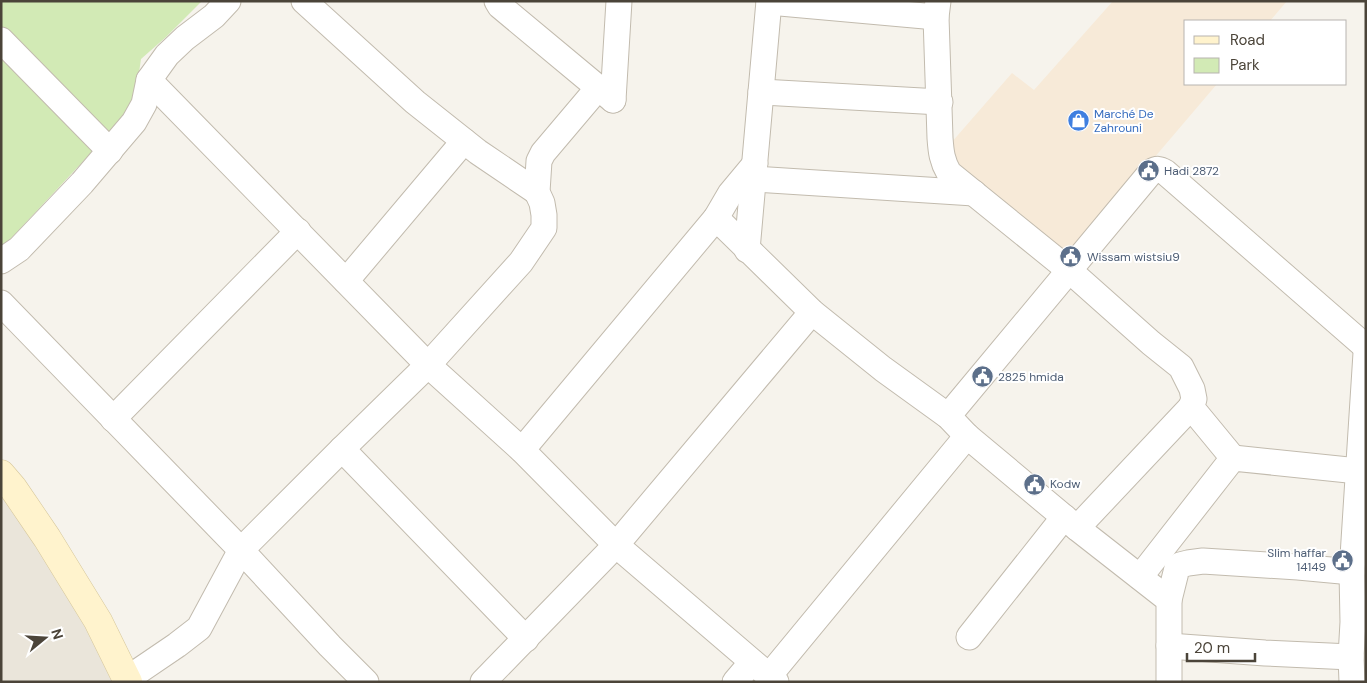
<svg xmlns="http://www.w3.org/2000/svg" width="1367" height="683" font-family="'DM Sans',sans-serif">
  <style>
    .residential { fill: #eae5da }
    .commercial { fill: #f7ead8 }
    .park { fill: #d2eab5 }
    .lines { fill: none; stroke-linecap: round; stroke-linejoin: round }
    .street-casing { stroke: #c2bbae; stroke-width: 27 }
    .secondary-casing { stroke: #d6c79b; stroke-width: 29 }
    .street { stroke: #fff; stroke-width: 25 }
    .secondary { stroke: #fff3cd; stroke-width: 28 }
    .labels { text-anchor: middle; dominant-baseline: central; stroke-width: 4; stroke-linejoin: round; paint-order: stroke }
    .shop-label { font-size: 12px; fill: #366cbe; stroke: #fff; text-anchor: start }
    .service-label { font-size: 12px; fill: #4e5e75; stroke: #fff; text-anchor: start }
  </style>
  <rect width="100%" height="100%" fill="#f6f3ec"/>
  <polygon class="residential" points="1,479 121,682 1,682"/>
  <polygon class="commercial" points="1113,1 1287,1 1270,21 1186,21 1186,84 1217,84 1068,259 944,151 1012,73 1034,90"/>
  <polygon class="park" points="1,1 202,1 166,37 141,59 134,107 1,249"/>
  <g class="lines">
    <defs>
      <g id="street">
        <polyline points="304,1 415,102 478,152 537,192"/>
        <polyline points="497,1 500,6 613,100"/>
        <path d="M938,1L936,17L940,138C941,152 942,161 949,173L1070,271L1151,343L1181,367L1192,389L1194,399L1191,407L1233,458"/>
        <polyline points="769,2 936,17"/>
        <polyline points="1,40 110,151"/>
        <polyline points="149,80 428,365 522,450 616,545 776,682"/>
        <polyline points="761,92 940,102"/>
        <polyline points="613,100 619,1"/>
        <polyline points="754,179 974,193"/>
        <polyline points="716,218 812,312 883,369 948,416 967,436 1077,528 1169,600 1169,682"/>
        <polyline points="747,250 769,1"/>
        <polyline points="1,261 19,249 82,183 134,122 144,104 149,80 167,55 185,38 214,16 228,1"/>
        <polyline points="346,281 464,141"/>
        <polyline points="1,303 241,550 330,646 366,682"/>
        <path d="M948,416L1151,172C1157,168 1160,169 1165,172L1366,347"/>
        <polyline points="113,419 298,231"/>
        <polyline points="342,449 526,639"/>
        <polyline points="522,450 716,218 730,194 755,164"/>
        <polyline points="1077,528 1191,407"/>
        <polyline points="1140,577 1233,458 1358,471"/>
        <polyline points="1169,600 1177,568 1180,565 1188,563 1203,561 1298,567 1352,572"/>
        <polyline points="969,637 1064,517"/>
        <polyline points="1169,646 1265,653 1351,657"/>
        <polyline points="769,676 967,436"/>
        <polyline points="127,679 177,645 199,628 241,550 342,449 428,365 521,262 544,228 544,215 542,203 537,192 539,161 543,153 598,88"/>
        <polyline points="483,682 616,545 812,312"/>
        <polyline points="735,682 752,662"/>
        <polyline points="1352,682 1351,657 1353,622 1352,572 1366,353"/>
      </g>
      <polyline id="secondary" points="1,474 13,488 47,538 98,621 128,682"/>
    </defs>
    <use href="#street" class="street-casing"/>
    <use href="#secondary" class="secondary-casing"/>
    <use href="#street" class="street"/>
    <use href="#secondary" class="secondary"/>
  </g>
  <defs>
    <symbol id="shop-disc" viewBox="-11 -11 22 22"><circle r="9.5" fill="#3f7fe0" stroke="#fff"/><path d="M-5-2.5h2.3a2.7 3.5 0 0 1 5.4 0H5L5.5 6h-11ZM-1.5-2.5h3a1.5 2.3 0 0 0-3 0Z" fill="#fff"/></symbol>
    <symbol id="civic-disc" viewBox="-11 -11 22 22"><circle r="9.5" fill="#5c6f8a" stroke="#fff"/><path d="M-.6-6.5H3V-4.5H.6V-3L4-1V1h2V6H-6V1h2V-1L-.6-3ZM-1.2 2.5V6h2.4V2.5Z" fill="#fff"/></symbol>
  </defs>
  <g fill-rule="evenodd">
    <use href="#shop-disc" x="1066" y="108" width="25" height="25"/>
    <use href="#civic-disc" x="1136" y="158" width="25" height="25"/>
    <use href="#civic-disc" x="1058" y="244" width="25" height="25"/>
    <use href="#civic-disc" x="970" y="364" width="25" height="25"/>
    <use href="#civic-disc" x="1022" y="472" width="25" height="25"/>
    <use href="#civic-disc" x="1330" y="548" width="25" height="25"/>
  </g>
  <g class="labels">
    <g class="shop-label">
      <text x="1094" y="114">Marché De<tspan x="1094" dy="14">Zahrouni</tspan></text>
    </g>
    <g class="service-label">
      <text x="1164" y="171">Hadi 2872</text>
      <text x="1087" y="257">Wissam wistsiu9</text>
      <text x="998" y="377">2825 hmida</text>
      <text x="1050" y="484">Kodw</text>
      <text x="1326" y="553" text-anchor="end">Slim haffar<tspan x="1326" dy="14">14149</tspan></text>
    </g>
  </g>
  <rect width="1367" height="683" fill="none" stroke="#4b4439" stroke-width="5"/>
  <rect x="1184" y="20" width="162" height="65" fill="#ffffff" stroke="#b7b4b0"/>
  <rect x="1194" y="36" width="25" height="8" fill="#fff3cd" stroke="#b7b4b0"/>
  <text x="1230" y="45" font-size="15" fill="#4b4439">Road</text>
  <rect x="1194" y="58" width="25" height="15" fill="#d2eab5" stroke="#b7b4b0"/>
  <text x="1230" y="70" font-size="15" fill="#4b4439">Park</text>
  <g transform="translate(45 638) rotate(72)" stroke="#ffffff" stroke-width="4" paint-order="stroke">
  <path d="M0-4L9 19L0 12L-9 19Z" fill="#4b4439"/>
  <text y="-8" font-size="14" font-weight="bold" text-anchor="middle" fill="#4b4439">N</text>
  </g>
  <path d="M1187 653v8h68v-8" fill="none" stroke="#4b4439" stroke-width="2.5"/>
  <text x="1194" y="653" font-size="15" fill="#4b4439" stroke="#ffffff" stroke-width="4" paint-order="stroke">20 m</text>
</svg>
